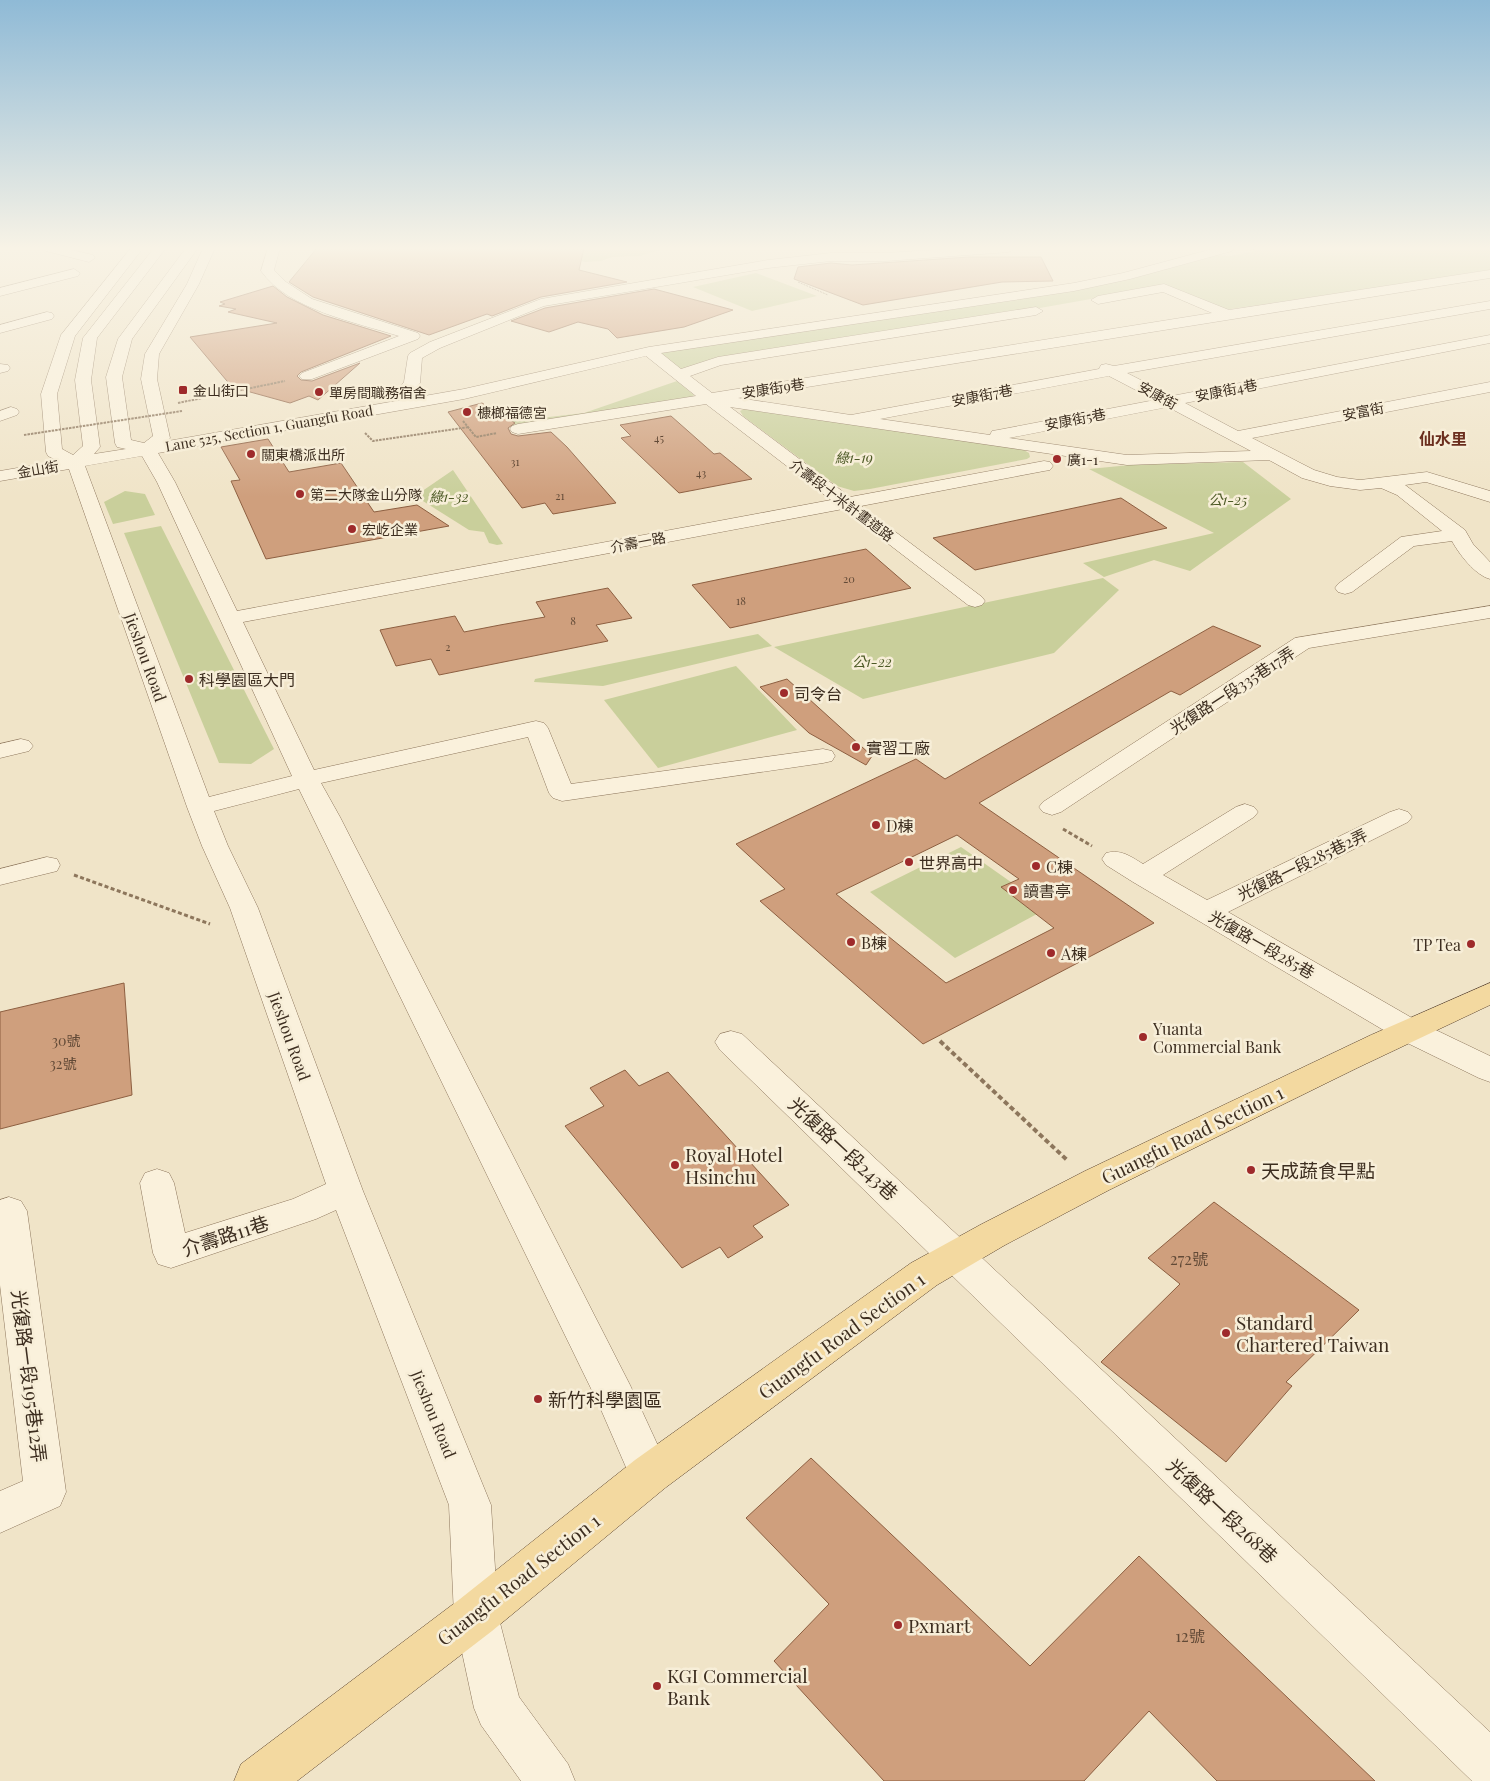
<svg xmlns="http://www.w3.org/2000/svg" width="1490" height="1781" font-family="'Playfair Display','Noto Sans TC',serif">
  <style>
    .green { fill: #c9cf9b }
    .building { fill: #cf9f7d; stroke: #8d5f41; fill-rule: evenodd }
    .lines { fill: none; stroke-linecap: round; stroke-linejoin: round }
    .minor-casing { stroke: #8d765c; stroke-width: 1 }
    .major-casing { stroke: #5b4430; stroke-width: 1 }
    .path-far3 { stroke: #8d765c; stroke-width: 1; stroke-dasharray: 2 1; stroke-linecap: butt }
    .path-far2 { stroke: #8d765c; stroke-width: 2; stroke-dasharray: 2.5 1; stroke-linecap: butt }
    .path-far1 { stroke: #8d765c; stroke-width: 3; stroke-dasharray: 4 2.5; stroke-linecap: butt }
    .path { stroke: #8d765c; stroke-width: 4; stroke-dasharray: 5 3; stroke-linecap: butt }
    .minor { fill: #faf1dc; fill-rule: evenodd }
    .major { fill: #f3d9a0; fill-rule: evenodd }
    .path-bridge { stroke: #8d765c; stroke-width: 2; stroke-dasharray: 2.5 1; stroke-linecap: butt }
    .poi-dot { fill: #9e2a2b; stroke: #f7eed8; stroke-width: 2 }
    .labels { text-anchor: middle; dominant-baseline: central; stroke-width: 5; stroke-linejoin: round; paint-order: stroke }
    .far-number-label { font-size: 11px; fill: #624a37 }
    .far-street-label { font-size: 14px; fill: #3d2e20; stroke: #f7eed8 }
    .far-poi-label { font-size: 14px; fill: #3d2e20; stroke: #f7eed8; text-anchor: start }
    .far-park-label { font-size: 14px; font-style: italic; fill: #4d5a26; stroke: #f7eed8 }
    .number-label { font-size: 14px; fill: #624a37 }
    .far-quarter-label { font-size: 16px; font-weight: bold; fill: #6b2e1e; stroke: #f7eed8 }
    .street-label { font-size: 16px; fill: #3d2e20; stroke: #f7eed8 }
    .poi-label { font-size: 16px; fill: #3d2e20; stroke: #f7eed8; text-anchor: start }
    .near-number-label { font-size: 16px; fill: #624a37 }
    .near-street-label { font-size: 19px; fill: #3d2e20; stroke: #f7eed8 }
    .near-poi-label { font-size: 19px; fill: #3d2e20; stroke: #f7eed8; text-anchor: start }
  </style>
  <rect width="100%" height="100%" fill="#f0e4c8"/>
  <g class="green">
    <polygon points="579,248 666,248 640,256 612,257 601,261 585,262 559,254"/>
    <polygon points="1268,248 1490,248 1490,271 1224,310 1164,286 683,371 656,352 980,302 1214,255 1231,256"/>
    <polygon points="756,273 817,296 752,311 693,287"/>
    <polygon points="677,381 694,395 690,400 510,426 509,422 514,421 584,413"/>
    <polygon points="744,409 1022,449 1029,453 1030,457 1027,459 870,489 854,491 837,486 743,416 740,411"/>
    <polygon points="1243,462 1291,499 1190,571 1154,560 1104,577 1083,563 1214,533 1089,469 1130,465"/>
    <polygon points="453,470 503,544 497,545 489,543 484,532 469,530 415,496"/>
    <polygon points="125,491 145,494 155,515 113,524 104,502"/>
    <polygon points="161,526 274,749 251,764 219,763 124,533"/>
    <polygon points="1103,578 1119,590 1054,653 863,699 774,647"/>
    <polygon points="758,634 772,646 603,686 534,682 535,679"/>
    <polygon points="736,666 797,730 658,768 604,700"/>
    <polygon points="961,847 1048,908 955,958 870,892"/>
  </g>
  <g class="building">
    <polygon points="317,248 584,248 579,270 627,282 541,297 492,316 487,314 429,335 313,297 289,282"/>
    <polygon points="969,257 1041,257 1053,281 1002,282 863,305 794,279 798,267 831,263 852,265"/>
    <polygon points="273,286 287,297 323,315 391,336 301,372 297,376 301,380 312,381 360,363 318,400 309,396 290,403 232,387 190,337 277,323 228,312 236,309 219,306 225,304 220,302"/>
    <polygon points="654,289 733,310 684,327 617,338 608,329 578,322 549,332 511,321 545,308"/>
    <polygon points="482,403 515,423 508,428 511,434 518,436 551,432 567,447 616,503 553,514 545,503 522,508 448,412"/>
    <polygon points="671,416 714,454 720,453 752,479 679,493 621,438 631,436 620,425"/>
    <polygon points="268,439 289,472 341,463 374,512 417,505 449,526 266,559 231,481 240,480 221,447"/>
    <polygon points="1121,498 1167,528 975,570 933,538"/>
    <polygon points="866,549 911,588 730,628 692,585"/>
    <polygon points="608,588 632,618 596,625 608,641 439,675 431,659 396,666 380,630 455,616 464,632 500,625 545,617 536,602"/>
    <path d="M1213,626L1261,646L1180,695L1171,691L979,803L1154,923L923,1044L760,901L785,889L736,844L916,759L945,779ZM957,835L1019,879L1001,887L1054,928L946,983L836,894Z"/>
    <polygon points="787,679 872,756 866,765 809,733 760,687"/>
    <polygon points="124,983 132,1095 0,1129 0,1012"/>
    <polygon points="625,1070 639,1086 668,1072 789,1205 753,1226 763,1237 728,1258 720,1247 682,1268 565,1126 604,1106 590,1088"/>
    <polygon points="1214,1202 1359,1310 1286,1382 1292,1386 1226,1462 1101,1362 1180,1284 1148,1258"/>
    <polygon points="811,1458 1030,1666 1139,1556 1375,1781 1217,1781 1149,1711 1084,1781 884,1781 774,1661 829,1604 746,1518"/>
  </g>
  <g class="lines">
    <defs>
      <g id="minor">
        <polygon points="44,248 63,248 93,255 95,258 89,262 46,251"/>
        <path d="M131,248H143L75,336L57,394L62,449L73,455L83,446L75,380L83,338L154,248H166L97,338L91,380L100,447L94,454L126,449L117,447L115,443L106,377L118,339L186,248H198L132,339L122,377L131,440L144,443L153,436L141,379L145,354L187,284L203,248H215L199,284L159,354L157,379L170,438L168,441L464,389L649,347L1074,283L1123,273L1216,248H1234L1232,251L1130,279L1074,291L661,353L681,369L718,357L1036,307L1043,311L1036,315L721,365L690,376L712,393L1212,313L1163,292L1098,304L1091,300L1098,296L1164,284L1229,310L1490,270V278L738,398L851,415L1099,369L1101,365L1106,364L1114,366L1490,301V309L1127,373L1172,396L1490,335V343L1185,403L1238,431L1490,382V392L1252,438L1314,470L1337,477L1360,480L1427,472L1490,491V502L1426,482L1405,485L1465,530L1473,544L1490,562V579C1475,575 1459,554 1452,541L1414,546L1352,592L1345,594L1338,592L1335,588L1338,584L1401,537L1442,531L1397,495L1381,488L1360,490L1330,486L1302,478L1269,460L1127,465L730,407L850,497L1044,461L1050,462L1053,466L1050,470L1044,471L861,506L982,597L985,601L982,605L975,607L968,605L843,509L243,622L314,770L536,721L544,723L548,728L571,784L823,749L832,751L835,756L832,761L823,763L562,801L553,798L549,793L528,737L321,783L340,817L630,1385L671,1474L665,1488L650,1494L635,1488L599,1405L299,789L214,811L228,846L258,908L363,1191L491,1505L498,1615L519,1697L568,1764L575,1781H521L481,1725L474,1708L454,1615L449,1505L336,1210L316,1219L171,1268L158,1264L153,1253L140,1183L145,1173L157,1169L169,1173L174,1183L185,1233L293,1199L326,1184L230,908L202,846L187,807L69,469L0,481V471L58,461L48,456L46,452L41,394L61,335ZM646,356L696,396L518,424L512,426L510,429L512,432L518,434L706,404L831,500L237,611L175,482L158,453L464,399ZM1109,376L1155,400L998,430L992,431L990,435L880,419ZM1168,407L1251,451L1127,455L1009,438ZM142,456L157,482L292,776L209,797L85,466Z"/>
        <path d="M268,248H280L274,270L286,282L312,299L418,333L420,336L418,339L312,379H302L299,376L302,373L399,336C355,322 289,310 261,271Z"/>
        <polygon points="965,248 1015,248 1009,252 886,261 831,261 768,268 544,306 440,348 422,358 420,383 409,396 399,396 396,393 404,382 408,356 410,353 430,342 541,299 768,260 831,253 886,253"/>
        <polygon points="74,269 80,273 78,276 0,296 0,288"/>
        <polygon points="47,312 52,313 54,316 52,319 0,333 0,325"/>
        <polygon points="0,364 8,365 10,368 8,371 0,373"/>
        <polygon points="11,407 17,409 19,412 17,415 0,421 0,411"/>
        <polygon points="1490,606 1490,618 1309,648 1061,812 1052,815 1043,812 1039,807 1043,802 1295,638"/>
        <polygon points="21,739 29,741 33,746 29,751 0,758 0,744"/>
        <path d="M1245,804L1254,807L1258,812L1254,817L1163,875L1207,900L1390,812L1399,809L1408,812L1412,817L1408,822L1228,912L1419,1022L1490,1056V1082L1479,1078L1397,1038L1133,882L1106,865L1102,859L1106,853C1121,849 1130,856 1143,864L1236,807Z"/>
        <polygon points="47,857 57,859 60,865 57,871 0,885 0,869"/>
        <polygon points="731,1031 742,1034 1490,1732 1490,1781 1472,1781 720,1050 715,1042 720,1034"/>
        <polygon points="9,1197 21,1201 27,1211 66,1492 60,1506 0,1533 0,1491 23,1481 0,1285 0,1200"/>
      </g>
      <polygon id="major" points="1490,983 1490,1005 1357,1068 1109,1190 1005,1245 937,1285 665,1488 492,1631 297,1781 234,1781 241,1764 460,1599 635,1460 911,1263 980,1225 1085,1171 1371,1035"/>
    </defs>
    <use href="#minor" class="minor-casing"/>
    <use href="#major" class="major-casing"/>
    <g class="path-far3">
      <polyline points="1250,250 1260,248"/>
      <polyline points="798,282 828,295"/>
    </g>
    <g class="path-far2">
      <polyline points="178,403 285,381"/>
      <polyline points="463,421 476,437 497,433"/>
      <polyline points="365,433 373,441 469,427"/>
    </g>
    <g class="path-far1">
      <polyline points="1063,829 1092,846"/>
      <polyline points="74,875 210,924"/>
    </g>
    <polyline class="path" points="940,1041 1067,1160"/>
    <use href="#minor" class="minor"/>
    <use href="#major" class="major"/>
    <polyline class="path-bridge" points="24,435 182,411"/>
  </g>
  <linearGradient id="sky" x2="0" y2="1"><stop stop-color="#8fbad6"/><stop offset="0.5" stop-color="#f8f3e6"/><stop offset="1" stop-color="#f8f3e6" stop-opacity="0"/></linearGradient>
  <rect width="1490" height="497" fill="url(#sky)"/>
  <g class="poi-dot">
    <rect x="178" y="385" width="10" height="10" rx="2.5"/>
    <circle cx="319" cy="392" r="5"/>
    <circle cx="467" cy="412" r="5"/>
    <circle cx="251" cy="454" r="5"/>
    <circle cx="1057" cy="459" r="5"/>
    <circle cx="300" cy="494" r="5"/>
    <circle cx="352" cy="529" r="5"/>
    <circle cx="189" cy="679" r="5"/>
    <circle cx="784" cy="693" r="5"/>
    <circle cx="856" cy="747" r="5"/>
    <circle cx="876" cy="825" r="5"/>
    <circle cx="909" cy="862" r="5"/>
    <circle cx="1036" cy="866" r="5"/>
    <circle cx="1013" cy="890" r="5"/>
    <circle cx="851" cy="942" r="5"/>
    <circle cx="1471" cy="944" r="5"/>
    <circle cx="1051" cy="953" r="5"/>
    <circle cx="1143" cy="1037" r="5"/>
    <circle cx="675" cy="1165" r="5"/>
    <circle cx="1251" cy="1170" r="5"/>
    <circle cx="1226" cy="1333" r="5"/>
    <circle cx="538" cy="1399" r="5"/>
    <circle cx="898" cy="1625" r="5"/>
    <circle cx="657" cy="1686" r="5"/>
  </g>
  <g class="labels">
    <g class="far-number-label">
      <text x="659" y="437">45</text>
      <text x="515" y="461">31</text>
      <text x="701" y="472">43</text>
      <text x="560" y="495">21</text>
      <text x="849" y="578">20</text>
      <text x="741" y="600">18</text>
      <text x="573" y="620">8</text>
      <text x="448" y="646">2</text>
    </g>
    <g class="far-street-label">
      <text transform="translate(773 388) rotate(-9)">安康街9巷</text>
      <text transform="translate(1226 390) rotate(-11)">安康街4巷</text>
      <text transform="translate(982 395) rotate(-11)">安康街7巷</text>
      <text transform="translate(1158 395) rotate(28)">安康街</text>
      <text transform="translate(1363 411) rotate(-11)">安富街</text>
      <text transform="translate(1075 419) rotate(-11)">安康街5巷</text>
      <text transform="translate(269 428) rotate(-10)">Lane 525, Section 1, Guangfu Road</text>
      <text transform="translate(38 469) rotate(-10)">金山街</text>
      <text transform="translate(842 500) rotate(37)">介壽段十米計畫道路</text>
      <text transform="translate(638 542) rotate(-11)">介壽一路</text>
    </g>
    <g class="far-poi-label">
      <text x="193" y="390">金山街口</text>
      <text x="329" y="392">單房間職務宿舍</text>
      <text x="477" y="412">槺榔福德宮</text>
      <text x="261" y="454">關東橋派出所</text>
      <text x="1067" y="459">廣1-1</text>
      <text x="310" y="494">第二大隊金山分隊</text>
      <text x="362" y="529">宏屹企業</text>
    </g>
    <g class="far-park-label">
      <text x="854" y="457">綠1-19</text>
      <text x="449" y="496">綠1-32</text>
      <text x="1228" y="499">公1-25</text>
      <text x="872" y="661">公1-22</text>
    </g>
    <g class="number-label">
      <text x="66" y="1040">30號</text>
      <text x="63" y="1063">32號</text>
    </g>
    <g class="far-quarter-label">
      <text x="1443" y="438">仙水里</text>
    </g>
    <g class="street-label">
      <text transform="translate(146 657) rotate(70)">Jieshou Road</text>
      <text transform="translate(1232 690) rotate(-33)">光復路一段335巷17弄</text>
      <text transform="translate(1302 864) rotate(-26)">光復路一段285巷2弄</text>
      <text transform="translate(1262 944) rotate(30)">光復路一段285巷</text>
      <text transform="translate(290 1036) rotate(70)">Jieshou Road</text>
      <text transform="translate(434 1414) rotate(68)">Jieshou Road</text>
    </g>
    <g class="poi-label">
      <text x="199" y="679">科學園區大門</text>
      <text x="794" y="693">司令台</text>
      <text x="866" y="747">實習工廠</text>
      <text x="886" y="825">D棟</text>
      <text x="919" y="862">世界高中</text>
      <text x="1046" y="866">C棟</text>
      <text x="1023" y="890">讀書亭</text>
      <text x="861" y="942">B棟</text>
      <text x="1461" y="944" text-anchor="end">TP Tea</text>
      <text x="1061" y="953">A棟</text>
      <text x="1153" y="1028">Yuanta<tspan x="1153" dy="18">Commercial Bank</tspan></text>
    </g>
    <g class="near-number-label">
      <text x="1189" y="1258">272號</text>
      <text x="1190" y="1635">12號</text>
    </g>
    <g class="near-street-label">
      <text transform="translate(1192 1134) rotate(-26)">Guangfu Road Section 1</text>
      <text transform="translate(844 1148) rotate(43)">光復路一段243巷</text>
      <text transform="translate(225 1235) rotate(-18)">介壽路11巷</text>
      <text transform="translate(841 1335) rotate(-36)">Guangfu Road Section 1</text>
      <text transform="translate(30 1376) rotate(83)">光復路一段195巷12弄</text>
      <text transform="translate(1223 1510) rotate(43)">光復路一段268巷</text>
      <text transform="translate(518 1579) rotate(-38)">Guangfu Road Section 1</text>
    </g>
    <g class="near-poi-label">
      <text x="685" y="1154">Royal Hotel<tspan x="685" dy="22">Hsinchu</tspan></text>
      <text x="1261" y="1170">天成蔬食早點</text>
      <text x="1236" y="1322">Standard<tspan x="1236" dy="22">Chartered Taiwan</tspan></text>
      <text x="548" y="1399">新竹科學園區</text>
      <text x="908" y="1625">Pxmart</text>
      <text x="667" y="1675">KGI Commercial<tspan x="667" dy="22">Bank</tspan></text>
    </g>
  </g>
</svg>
